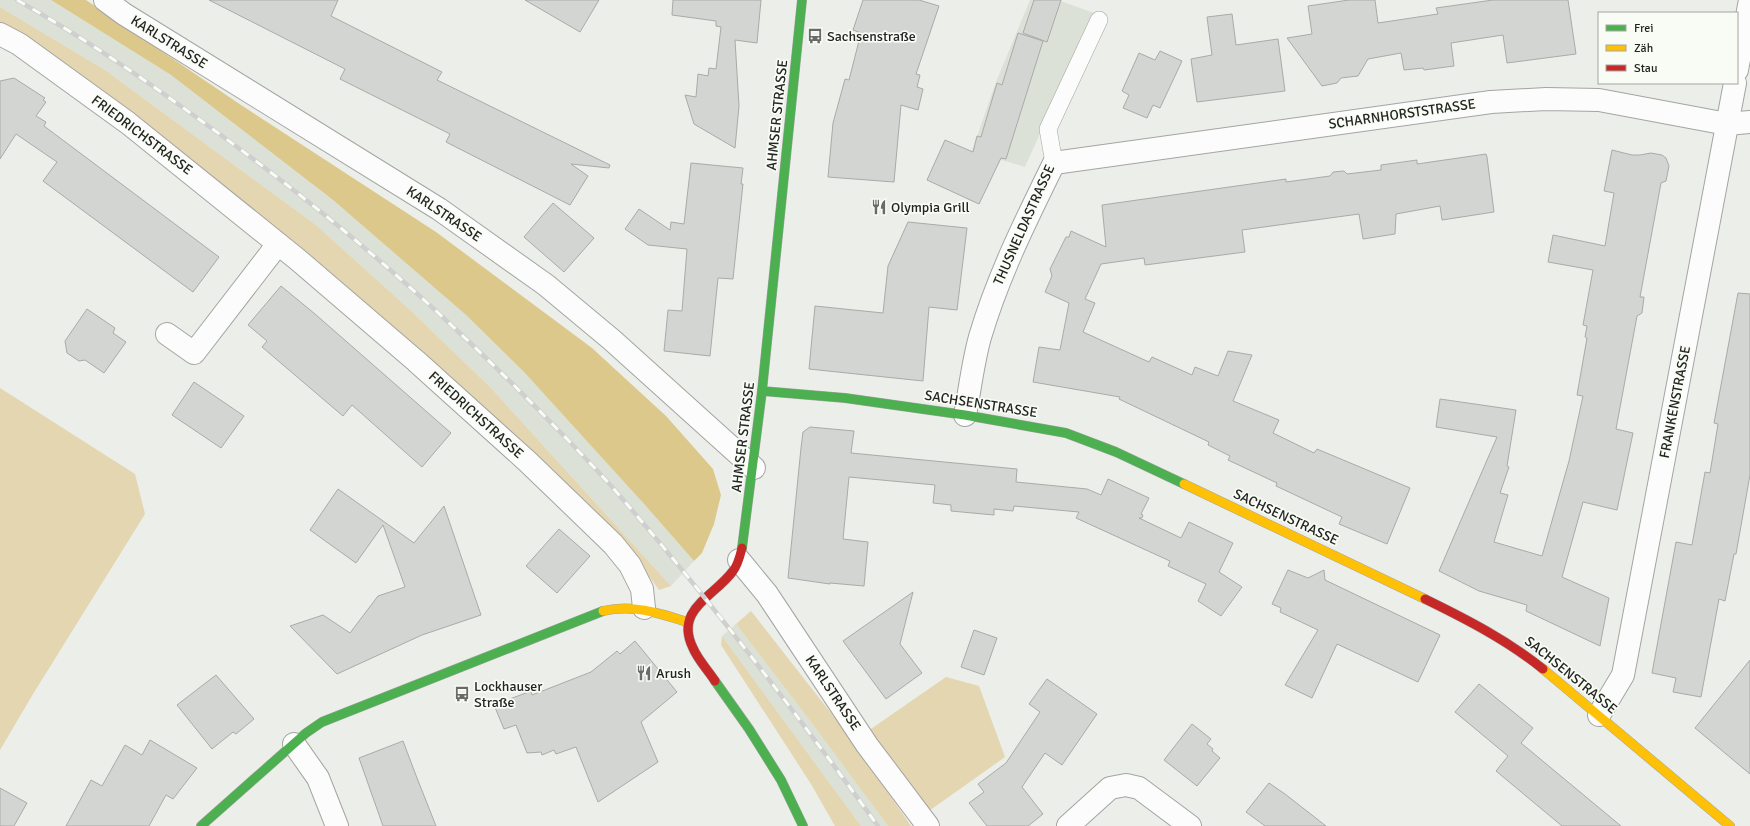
<svg xmlns="http://www.w3.org/2000/svg" width="1750" height="826" font-family="Signika,sans-serif">
  <style>
    .built { fill: #dbe1d7 }
    .green { fill: #e4d6b0 }
    .forest { fill: #ddc88c }
    .building { fill: #d2d5d2; stroke: #a8aba8 }
    .lines { fill: none; stroke-linecap: round; stroke-linejoin: round }
    .lane-casing { stroke: #a4a5a2; stroke-width: 18 }
    .street-casing { stroke: #a4a5a2; stroke-width: 24 }
    .fast-casing { stroke: #a4a5a2; stroke-width: 10 }
    .slow-casing { stroke: #a4a5a2; stroke-width: 10 }
    .jam-casing { stroke: #a4a5a2; stroke-width: 10 }
    .lane { stroke: #fcfcfc; stroke-width: 17 }
    .street { stroke: #fcfcfc; stroke-width: 22 }
    .fast { stroke: #4caf50; stroke-width: 9 }
    .slow { stroke: #ffc107; stroke-width: 9 }
    .jam { stroke: #c62828; stroke-width: 9 }
    .rail-casing { stroke: #cecfce; stroke-width: 4.5 }
    .rail { stroke: #f8fcf5; stroke-width: 3; stroke-dasharray: 9; stroke-linecap: butt }
    .labels { text-anchor: middle; dominant-baseline: central; stroke-width: 3.5; stroke-linejoin: round; paint-order: stroke }
    .poi-label { font-size: 14px; fill: #232522; stroke: #f8fcf5; text-anchor: start }
    .street-label { font-size: 14px; fill: #232522; stroke: #f8fcf5 }
  </style>
  <rect width="100%" height="100%" fill="#ebeee9"/>
  <g class="built">
    <polygon points="0,0 51,0 171,75 333,200 466,315 524,372 645,505 694,561 671,586 491,388 408,308 316,225 105,70 0,7"/>
    <polygon points="1030,0 1058,0 1094,13 1025,167 972,151 996,82"/>
    <polygon points="736,624 811,722 888,826 861,826 722,636"/>
  </g>
  <g class="green">
    <polygon points="0,7 105,70 316,225 408,308 491,388 671,586 659,590 635,557 592,511 0,27"/>
    <polygon points="0,388 135,474 145,514 33,694 0,750"/>
    <polygon points="751,611 852,740 911,826 888,826 811,722 736,624"/>
    <polygon points="722,636 861,826 835,826 811,784 721,645"/>
    <polygon points="946,677 979,686 1005,757 926,813 868,731"/>
  </g>
  <polygon class="forest" points="51,0 86,0 241,105 436,232 592,348 666,416 713,469 721,495 714,524 702,553 694,561 645,505 524,372 466,315 333,200 171,75"/>
  <g class="building">
    <polygon points="209,0 338,0 331,16 442,72 437,80 610,165 609,168 571,164 588,176 570,205 446,142 450,134 340,79 345,69"/>
    <polygon points="525,0 599,0 580,32"/>
    <polygon points="673,0 761,0 757,43 735,40 739,106 735,148 694,124 685,95 696,97 698,74 708,76 709,68 716,69 721,27 716,26 716,21 672,15"/>
    <polygon points="863,0 919,0 939,6 916,74 920,75 917,87 923,89 918,110 901,105 894,182 828,177 833,123 845,79 849,80 861,33 853,30"/>
    <polygon points="1034,0 1061,0 1047,42 1023,33"/>
    <polygon points="1349,0 1375,0 1378,23 1438,14 1436,8 1493,0 1568,0 1576,54 1507,63 1503,35 1451,43 1454,66 1424,70 1423,68 1404,70 1401,53 1368,59 1358,76 1341,78 1337,83 1322,86 1287,38 1312,34 1308,6"/>
    <polygon points="1232,14 1236,45 1278,39 1285,91 1197,102 1191,59 1212,55 1207,17"/>
    <polygon points="1018,33 1043,41 1006,159 1001,158 979,204 927,180 945,140 973,152 977,136 981,137 997,83 1002,85"/>
    <polygon points="1160,51 1182,61 1160,108 1153,105 1147,118 1123,108 1129,95 1122,91 1139,53 1155,60"/>
    <polygon points="14,78 45,98 43,100 46,102 36,116 46,122 44,126 219,257 193,292 43,181 57,162 16,134 0,159 0,81"/>
    <polygon points="1612,150 1632,155 1640,155 1651,153 1662,155 1666,158 1669,166 1666,181 1661,183 1640,297 1644,297 1642,313 1637,316 1616,429 1633,433 1617,510 1583,502 1562,577 1609,598 1600,646 1526,611 1527,605 1479,591 1439,571 1497,437 1436,427 1440,399 1516,410 1507,466 1509,467 1500,493 1508,495 1494,542 1542,556 1569,461 1583,396 1577,395 1587,338 1585,337 1587,326 1583,325 1593,270 1548,262 1553,235 1605,246 1614,193 1604,191"/>
    <polygon points="1486,154 1487,157 1494,212 1442,220 1440,206 1396,214 1395,234 1363,239 1359,214 1242,230 1245,252 1145,265 1144,258 1101,264 1085,299 1095,303 1083,332 1149,362 1152,357 1192,375 1195,367 1218,376 1228,351 1252,355 1233,401 1279,420 1273,433 1314,453 1317,449 1410,488 1387,544 1339,524 1342,517 1276,486 1277,483 1228,460 1230,456 1208,445 1209,442 1119,399 1120,397 1033,382 1039,347 1060,350 1069,303 1045,292 1052,276 1050,269 1066,237 1069,237 1071,231 1106,247 1102,205 1286,179 1286,182 1330,176 1333,172 1344,171 1347,174 1381,170 1381,165 1417,160 1417,164"/>
    <polygon points="691,163 743,168 741,184 743,184 733,279 718,278 710,356 664,351 668,310 682,311 687,249 648,245 625,229 639,209 670,230 671,222 684,224"/>
    <polygon points="553,203 594,238 564,272 524,237"/>
    <polygon points="908,222 967,228 957,310 929,307 923,381 809,369 815,306 883,313 888,266"/>
    <polygon points="281,286 315,314 451,433 422,467 352,405 343,416 262,347 267,341 248,325"/>
    <polygon points="1738,293 1750,294 1750,475 1736,554 1734,554 1725,601 1719,599 1701,697 1673,692 1676,678 1652,673 1676,542 1692,545 1705,472 1710,473 1718,424 1714,423"/>
    <polygon points="87,309 115,328 113,333 126,342 104,373 85,360 79,361 67,353 65,341"/>
    <polygon points="194,382 244,416 221,448 172,415"/>
    <polygon points="810,427 854,431 851,453 1017,469 1016,482 1087,489 1101,495 1108,479 1149,498 1141,514 1143,515 1142,518 1139,518 1181,538 1189,522 1233,543 1219,572 1242,587 1221,616 1198,601 1206,584 1168,566 1170,561 1076,518 1079,512 1014,506 1013,511 994,509 994,515 951,511 951,505 933,503 935,485 849,477 843,539 868,542 864,586 830,583 830,584 788,578 801,448 803,432"/>
    <polygon points="338,489 414,543 444,506 481,615 422,635 337,674 290,626 323,615 350,633 378,596 405,587 383,525 356,563 310,530"/>
    <polygon points="559,529 590,556 557,593 526,566"/>
    <polygon points="1288,570 1308,578 1324,570 1325,580 1440,635 1418,682 1337,644 1312,698 1285,685 1318,630 1280,612 1281,608 1272,604"/>
    <polygon points="913,592 900,644 922,673 886,699 843,641"/>
    <polygon points="974,630 997,638 984,675 961,667"/>
    <polygon points="635,641 677,692 641,722 658,762 598,802 576,747 556,754 554,750 542,755 541,752 527,753 516,725 504,729 494,705 531,691 532,695 591,672 617,651 620,654"/>
    <polygon points="1750,660 1750,774 1695,728"/>
    <polygon points="216,675 254,719 236,734 233,732 212,749 177,705"/>
    <polygon points="1047,679 1097,714 1062,765 1045,753 1022,787 1043,814 1028,826 987,826 969,803 984,792 978,784 1006,763 1040,712 1029,704"/>
    <polygon points="1479,684 1533,728 1521,743 1621,826 1562,826 1496,771 1508,756 1455,712"/>
    <polygon points="1192,724 1211,739 1207,744 1213,749 1212,751 1220,758 1197,786 1164,760"/>
    <polygon points="150,740 197,768 173,799 166,795 149,826 66,826 91,780 102,786 125,745 142,755"/>
    <polygon points="403,741 417,778 436,826 383,826 359,758"/>
    <polygon points="1269,783 1285,794 1326,826 1265,826 1246,812"/>
    <polygon points="0,788 27,803 14,826 0,826"/>
  </g>
  <g class="lines">
    <defs>
      <polyline id="lane" points="1054,163 1048,129 1099,20"/>
      <g id="street">
        <polyline points="105,0 124,14 439,209 546,285 612,340 754,468"/>
        <polyline points="0,34 19,44 128,123 297,259 416,361 528,462 613,544 630,565 642,589 644,608"/>
        <polyline points="1737,70 1750,0"/>
        <polyline points="167,334 194,353 278,244"/>
        <path d="M965,415C970,389 973,362 980,337C998,276 1026,220 1054,163L1491,102L1546,99L1599,100L1727,124L1750,122"/>
        <polyline points="739,560 767,594 867,745 928,826"/>
        <polyline points="1599,715 1623,675 1735,83"/>
        <polyline points="294,744 318,778 337,826"/>
        <polyline points="1068,826 1110,788 1126,785 1139,788 1190,826"/>
      </g>
      <g id="fast">
        <polyline points="762,391 845,398 965,415 1066,433 1116,452 1184,484"/>
        <polyline points="742,548 762,391 802,0"/>
        <polyline points="715,681 749,729 781,780 803,826"/>
        <polyline points="201,826 306,733 322,722 603,611"/>
      </g>
      <g id="slow">
        <polyline points="1184,484 1425,599"/>
        <path d="M603,611C633,604 659,613 687,622"/>
        <polyline points="1543,669 1730,826"/>
      </g>
      <g id="jam">
        <path d="M1425,599C1466,619 1507,640 1543,669"/>
        <path d="M715,681C708,670 698,660 693,648C674,609 714,597 733,571C738,565 740,556 742,548"/>
      </g>
    </defs>
    <use href="#lane" class="lane-casing"/>
    <use href="#street" class="street-casing"/>
    <use href="#fast" class="fast-casing"/>
    <use href="#slow" class="slow-casing"/>
    <use href="#jam" class="jam-casing"/>
    <use href="#lane" class="lane"/>
    <use href="#street" class="street"/>
    <use href="#fast" class="fast"/>
    <use href="#slow" class="slow"/>
    <use href="#jam" class="jam"/>
    <defs>
      <path id="rail" d="M17,0C77,34 134,72 189,112C286,181 379,256 465,338C500,371 534,405 568,440C583,456 599,472 613,488C707,596 794,710 878,826"/>
    </defs>
    <use href="#rail" class="rail-casing"/>
    <use href="#rail" class="rail"/>
  </g>
  <defs>
    <symbol id="bus-bare" viewBox="-9 -9 18 18"><path d="M-5-6H5V4H4V6H2V4H-2V6H-4V4H-5ZM-3.5-4V0h7V-4ZM-3.5 1.2v1.5H-2V1.2ZM2 1.2v1.5H3.5V1.2Z" fill="#696b68" stroke="#f8fcf5" stroke-width="2.5" paint-order="stroke"/></symbol>
    <symbol id="restaurant-bare" viewBox="-9 -9 18 18"><path d="M-5-6h1v4h1v-4h1v4h1v-4h1v5L-1.5 .5V6h-2V.5L-5-1ZM5-6V6H3V1.5H1.5Q1.5-4 5-6Z" fill="#696b68" stroke="#f8fcf5" stroke-width="2.5" paint-order="stroke"/></symbol>
  </defs>
  <g fill-rule="evenodd">
    <use href="#bus-bare" x="804" y="25" width="22" height="22"/>
    <use href="#restaurant-bare" x="868" y="196" width="22" height="22"/>
    <use href="#restaurant-bare" x="633" y="662" width="22" height="22"/>
    <use href="#bus-bare" x="451" y="683" width="22" height="22"/>
  </g>
  <g class="labels">
    <g class="poi-label">
      <text x="827" y="36">Sachsenstraße</text>
      <text x="891" y="207">Olympia Grill</text>
      <text x="656" y="673">Arush</text>
      <text x="474" y="686">Lockhauser<tspan x="474" dy="16">Straße</tspan></text>
    </g>
    <g class="street-label">
      <text transform="translate(169 42) rotate(32)">KARLSTRASSE</text>
      <text transform="translate(1402 114) rotate(-8)">SCHARNHORSTSTRASSE</text>
      <text transform="translate(777 115) rotate(-84)">AHMSER STRASSE</text>
      <text transform="translate(142 135) rotate(37)">FRIEDRICHSTRASSE</text>
      <text transform="translate(444 214) rotate(34)">KARLSTRASSE</text>
      <text transform="translate(1024 225) rotate(-66)">THUSNELDASTRASSE</text>
      <text transform="translate(1675 402) rotate(-79)">FRANKENSTRASSE</text>
      <text transform="translate(981 404) rotate(9)">SACHSENSTRASSE</text>
      <text transform="translate(476 415) rotate(42)">FRIEDRICHSTRASSE</text>
      <text transform="translate(743 437) rotate(-83)">AHMSER STRASSE</text>
      <text transform="translate(1286 517) rotate(25)">SACHSENSTRASSE</text>
      <text transform="translate(1571 675) rotate(39)">SACHSENSTRASSE</text>
      <text transform="translate(833 693) rotate(56)">KARLSTRASSE</text>
    </g>
  </g>
  <rect x="1598" y="12" width="140" height="72" fill="#f8fcf5" stroke="#a3a6a1"/>
  <rect x="1606" y="25" width="20" height="6" fill="#4caf50" stroke="#a3a6a1"/>
  <text x="1634" y="32" font-size="12" fill="#232522">Frei</text>
  <rect x="1606" y="45" width="20" height="6" fill="#ffc107" stroke="#a3a6a1"/>
  <text x="1634" y="52" font-size="12" fill="#232522">Zäh</text>
  <rect x="1606" y="65" width="20" height="6" fill="#c62828" stroke="#a3a6a1"/>
  <text x="1634" y="72" font-size="12" fill="#232522">Stau</text>
</svg>
